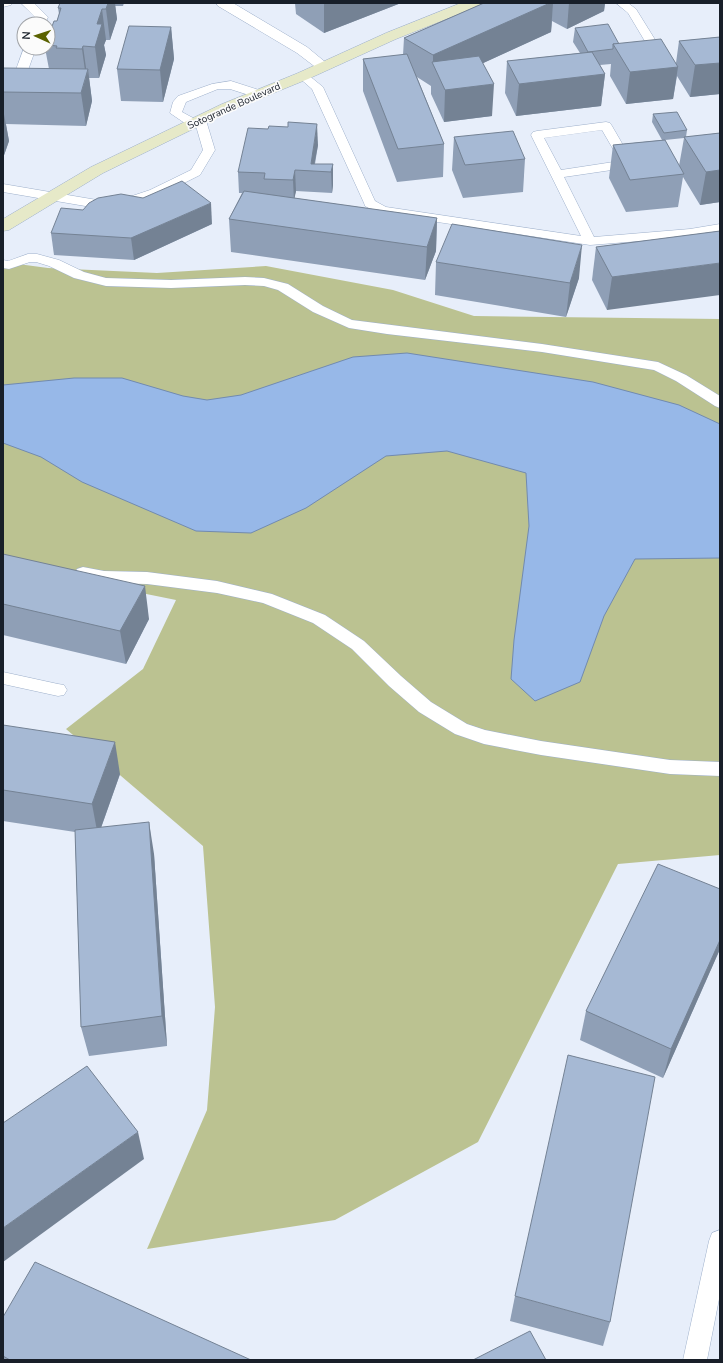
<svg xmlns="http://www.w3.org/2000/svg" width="723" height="1363" font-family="'Nunito Sans',sans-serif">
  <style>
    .green { fill: #bbc291 }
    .water { fill: #97b8e8; stroke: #718aaf }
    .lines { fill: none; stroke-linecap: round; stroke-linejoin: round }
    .lane-casing { stroke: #9eb0cb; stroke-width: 1 }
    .street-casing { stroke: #9eb0cb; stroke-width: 1 }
    .secondary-casing { stroke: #9eb0cb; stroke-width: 1 }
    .lane { fill: #fff; fill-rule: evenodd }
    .street { fill: #fff; fill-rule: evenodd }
    .secondary { fill: #e6e9c8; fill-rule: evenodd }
    .wall { fill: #8f9fb6; fill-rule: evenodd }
    .shaded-wall { fill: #748294 }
    .building { fill: #a6b9d4; stroke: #748294 }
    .labels { text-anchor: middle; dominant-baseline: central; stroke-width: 3.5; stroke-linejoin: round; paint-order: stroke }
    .far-street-label { font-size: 10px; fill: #181f29; stroke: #fbfbfb }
  </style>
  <rect width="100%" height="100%" fill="#e7eefa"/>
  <polygon class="green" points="3,262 48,268 157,273 266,266 393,290 474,316 720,319 720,855 618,864 478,1142 335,1220 147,1249 207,1110 215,1007 203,846 66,729 143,669 176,600 3,565"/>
  <polygon class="water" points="407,353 593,382 679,405 720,424 720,558 635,559 604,616 580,682 535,701 511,679 514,640 529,526 526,473 447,451 386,456 306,508 251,533 196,531 82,482 41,457 3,443 3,385 74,378 122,378 183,396 207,400 241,395 353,357"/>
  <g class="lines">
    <defs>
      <g id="lane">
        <polygon points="3,3 12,3 11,5 3,7"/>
        <polygon points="21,3 34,3 48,17 45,24 33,24 36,18"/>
        <polygon points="616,3 628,3 636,9 659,46 657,48 649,48 628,13"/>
        <polygon points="24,48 36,48 23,84 21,86 3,88 3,80 12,80"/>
        <path d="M303,73L307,74L323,87L375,201L386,207L581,236L531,135L533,132L537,131L606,122L610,123L612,126L634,164L632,167L564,177L594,237L690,229L720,224V232L690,237L590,245L378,213L365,206L364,203L312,89L297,76L299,74ZM602,130L620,161L561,170L544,138Z"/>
        <polygon points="231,81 262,91 264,94 262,97 258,98 230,89 218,89 186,102 182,112 195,119 201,116 205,117 215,150 200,175 158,196 127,206 97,208 3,192 3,184 97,200 126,198 150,190 191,170 203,150 196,126 189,126 170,113 173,102 178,96 212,84"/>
        <polygon points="28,254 37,254 59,260 84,272 106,278 171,280 245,277 264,278 288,284 323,306 352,320 542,344 658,362 686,375 720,396 720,408 715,406 676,381 654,370 542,352 387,334 349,328 313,312 278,290 264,286 245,285 171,288 106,286 74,278 49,266 36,262 30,262 9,269 3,268 3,260 8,261"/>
        <polygon points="83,567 104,571 147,572 217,581 272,594 325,615 364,641 401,676 431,702 467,724 485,730 541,741 670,760 720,762 720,776 670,774 541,755 484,744 455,734 419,712 389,686 352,649 313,623 263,603 217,593 147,584 104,583 77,577 75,573 77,569"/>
        <polygon points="3,672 58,684 64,685 67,690 64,695 58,696 3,684"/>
        <polygon points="720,1230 720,1294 707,1360 683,1360 709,1241 712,1233"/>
      </g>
      <polygon id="street" points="216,3 233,3 307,47 330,66 328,69 323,70 318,69 297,53 218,6"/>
      <polygon id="secondary" points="461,3 481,3 479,6 396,39 308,79 232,110 103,173 9,230 3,231 3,219 91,167 222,104 298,73 386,33"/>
    </defs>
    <use href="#lane" class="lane-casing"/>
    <use href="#street" class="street-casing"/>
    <use href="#secondary" class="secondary-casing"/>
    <use href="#lane" class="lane"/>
    <use href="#street" class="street"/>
    <use href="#secondary" class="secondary"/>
  </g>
  <g class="wall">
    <polygon points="39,3 124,3 123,6 115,6 117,19 110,40 106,40 104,45 106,55 99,78 89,78 92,101 86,126 6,124 9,141 3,158 3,68 49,69 45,48 48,48 48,37 57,21 59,14 58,8 60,4 39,4"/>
    <polygon points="295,3 401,3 324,33 296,14"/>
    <polygon points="484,3 605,3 604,11 567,29 552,21 551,32 483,63 492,116 444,122 431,94 431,86 417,77 444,144 443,177 397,182 363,91 363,59 403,55 404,38"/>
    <polygon points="171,27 174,59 163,102 121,101 117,69"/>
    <polygon points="575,28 676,63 679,41 720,37 720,94 690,97 677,76 673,99 626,104 610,76 611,64 600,65 605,74 601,106 516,116 505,93 507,61 580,53 573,42"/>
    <path d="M653,114L687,130L686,137L720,133V202L700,205L683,177L678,207L626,212L609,178L613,145L662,140L652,122ZM684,138L679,166L665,140Z"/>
    <polygon points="454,137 525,159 523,192 463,198 452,170"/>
    <polygon points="318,145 315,164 333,164 333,185 332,193 296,191 294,198 437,218 436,251 425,280 231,252 229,219 242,193 239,193 238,172"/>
    <polygon points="212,224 134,260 54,255 51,233"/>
    <polygon points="720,231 607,310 592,280 596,247"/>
    <polygon points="436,262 579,278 566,317 435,295"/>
    <polygon points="3,554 149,619 126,664 3,635"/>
    <polygon points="3,725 120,774 101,828 154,854 167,1046 89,1056 81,1027 75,832 3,821"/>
    <polygon points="720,889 720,949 663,1078 580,1040 586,1011"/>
    <polygon points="515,1296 610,1322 603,1346 510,1321"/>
    <polygon points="3,1317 251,1360 3,1360"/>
  </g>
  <g class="shaded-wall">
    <polygon points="108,3 115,3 117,19 110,40 106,9"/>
    <polygon points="324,3 401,3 324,33"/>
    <polygon points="550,3 553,3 551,32 442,82 433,64 433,55"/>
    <polygon points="569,3 605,3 604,11 567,29"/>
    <polygon points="102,9 106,40 104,45 106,55 99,78 95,47 97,24"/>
    <polygon points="171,27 174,59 163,102 160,70"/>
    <polygon points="83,46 87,75 88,69 92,101 86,126 81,93 86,78 82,49"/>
    <polygon points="720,63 720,94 690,97 695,65"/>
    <polygon points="678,67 673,99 626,104 630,72"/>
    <polygon points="605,74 601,106 516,116 519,84"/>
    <polygon points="494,84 492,116 444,122 445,90"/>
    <polygon points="3,109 9,141 3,158"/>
    <polygon points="317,124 318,145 313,171 311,164"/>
    <polygon points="333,164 333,185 332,193 331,172"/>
    <polygon points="295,170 296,191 294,201 293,180"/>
    <polygon points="720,170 720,202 700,205 706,172"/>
    <polygon points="211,203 212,224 134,260 131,238"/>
    <polygon points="437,218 436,251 425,280 427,247"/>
    <polygon points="582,245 579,278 566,317 570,283"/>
    <polygon points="720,263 720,295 607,310 612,277"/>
    <polygon points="145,586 149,619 126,664 120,631"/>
    <polygon points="115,742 120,774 98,836 92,804"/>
    <polygon points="149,822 154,854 167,1046 162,1016"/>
    <polygon points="720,940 720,949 663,1078 671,1049"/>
    <polygon points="138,1132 144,1159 3,1262 3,1228"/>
  </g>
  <g class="building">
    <polygon points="60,3 108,3 106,9 102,9 97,24 102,24 95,47 83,46 82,49 56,48 57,46 48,45 48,37 54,21 57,21 61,8 58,8"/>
    <polygon points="484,3 550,3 433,55 404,38"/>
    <polygon points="608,24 619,44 613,44 613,49 588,52 575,28"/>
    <polygon points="129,26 171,27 160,70 117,69"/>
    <polygon points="720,37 720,63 695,65 679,41"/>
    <polygon points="661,39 678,67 630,72 613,44"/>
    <polygon points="592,52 605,74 519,84 507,61"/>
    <polygon points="407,54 444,144 398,149 363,59"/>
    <polygon points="479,56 494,84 445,90 432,62"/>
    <polygon points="3,68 88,69 81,93 3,92"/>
    <polygon points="677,112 687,130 664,133 653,114"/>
    <polygon points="288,122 317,124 311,164 333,164 331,172 295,170 293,180 264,179 265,173 238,172 248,128 268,129 269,126 288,127"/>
    <polygon points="513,131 525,159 465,165 454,137"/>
    <polygon points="720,133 720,170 706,172 684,137"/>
    <polygon points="665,140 684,174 630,180 613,145"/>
    <polygon points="182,181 211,203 131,238 51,233 61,208 83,210 89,203 98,198 121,194 143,198"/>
    <polygon points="244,191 437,218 427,247 229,219"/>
    <polygon points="452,224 582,245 570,283 436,262"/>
    <polygon points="720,231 720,263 612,277 596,247"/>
    <polygon points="3,554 145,586 120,631 3,604"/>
    <polygon points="3,725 115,742 92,804 3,790"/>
    <polygon points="149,822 162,1016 81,1027 75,830"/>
    <polygon points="658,864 720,889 720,940 671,1049 586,1011"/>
    <polygon points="568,1055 655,1077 610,1322 515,1296"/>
    <polygon points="87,1066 138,1132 3,1228 3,1123"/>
    <polygon points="35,1262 251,1360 10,1360 3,1356 3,1317"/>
    <polygon points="530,1331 546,1360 473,1360"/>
  </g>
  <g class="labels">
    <g class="far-street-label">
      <text transform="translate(234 106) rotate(-24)">Sotogrande Boulevard</text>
    </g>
  </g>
  <rect width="723" height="1363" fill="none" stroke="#181f29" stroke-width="8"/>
  <g transform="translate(36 36) rotate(273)"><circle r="19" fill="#fbfbfb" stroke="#a0a3a7"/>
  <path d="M0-3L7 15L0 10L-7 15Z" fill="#5b6200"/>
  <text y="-6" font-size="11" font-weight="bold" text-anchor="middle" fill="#181f29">N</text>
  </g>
</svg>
